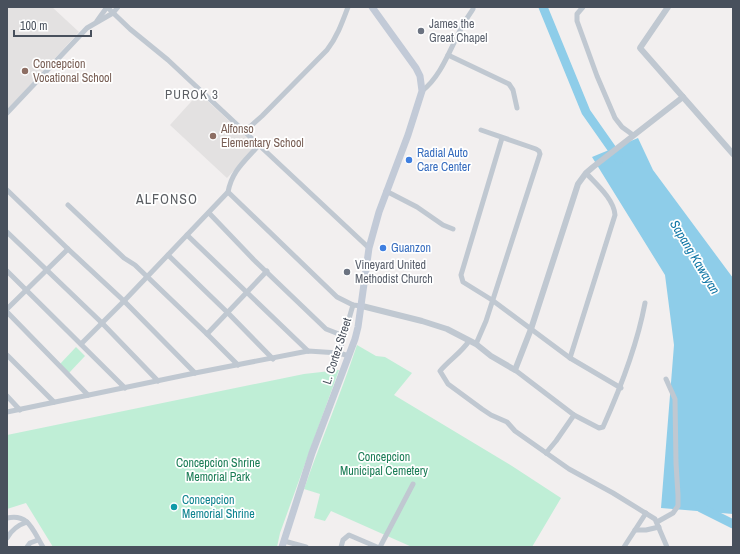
<svg xmlns="http://www.w3.org/2000/svg" width="740" height="554" font-family="'Archivo Narrow',sans-serif">
  <style>
    .education { fill: #e3e1e1 }
    .green { fill: #bfeed6 }
    .water { fill: #8ecde9 }
    .lines { fill: none; stroke-linecap: round; stroke-linejoin: round }
    .river { stroke: #8ecde9; stroke-width: 9 }
    .minor { stroke: #c0c8d1; stroke-width: 5 }
    .tertiary { stroke: #c0c8d1; stroke-width: 6 }
    .secondary { stroke: #c2cad7; stroke-width: 7 }
    .worship-dot { fill: #6b7280; stroke: #fff; stroke-width: 1.5 }
    .education-dot { fill: #8d6e63; stroke: #fff; stroke-width: 1.5 }
    .shop-dot { fill: #3f7fe0; stroke: #fff; stroke-width: 1.5 }
    .culture-dot { fill: #0f9aa8; stroke: #fff; stroke-width: 1.5 }
    .labels { text-anchor: middle; dominant-baseline: central; stroke-width: 3.5; stroke-linejoin: round; paint-order: stroke }
    .worship-label { font-size: 12px; fill: #5b616d; stroke: #fff; text-anchor: start }
    .education-label { font-size: 12px; fill: #785e54; stroke: #fff; text-anchor: start }
    .shop-label { font-size: 12px; fill: #366cbe; stroke: #fff; text-anchor: start }
    .street-label { font-size: 12px; fill: #48505c; stroke: #fff }
    .park-label { font-size: 12px; fill: #1a7c55; stroke: #fff }
    .culture-label { font-size: 12px; fill: #0d838f; stroke: #fff; text-anchor: start }
    .neighbourhood-label { font-size: 13px; letter-spacing: 1px; fill: #5c5f64; stroke: #fff }
    .water-label { font-size: 13px; font-style: italic; fill: #1177a6; stroke: #fff }
    .quarter-label { font-size: 14px; letter-spacing: 1px; fill: #5c5f64; stroke: #fff }
  </style>
  <rect width="100%" height="100%" fill="#f2efef"/>
  <g class="education">
    <polygon points="7,7 52,7 79,32 7,110"/>
    <polygon points="199,93 256,146 227,178 170,125"/>
  </g>
  <g class="green">
    <path d="M357,345L376,356L385,357L412,373L394,395L512,466L561,498L532,547H412L331,511L325,521L314,518L320,494L304,489C321,441 341,393 357,345Z"/>
    <polygon points="76,347 85,356 69,373 60,364"/>
    <polygon points="339,370 280,533 277,547 53,547 26,503 7,509 7,435 304,374"/>
  </g>
  <polygon class="water" points="638,138 653,170 733,278 733,514 661,508 674,345 665,275 592,157"/>
  <g class="lines">
    <g class="river">
      <polyline points="543,7 586,112 619,159"/>
      <polyline points="700,505 701,508 733,524"/>
    </g>
    <g class="minor">
      <polyline points="107,7 130,29 168,60 369,248"/>
      <polyline points="583,7 577,14 577,21 597,76 615,118 622,127 633,135"/>
      <polyline points="97,21 107,7"/>
      <polyline points="448,55 509,84 513,90 517,108"/>
      <path d="M422,91C442,76 451,46 463,25C466,19 470,14 473,9"/>
      <polyline points="7,113 87,28 113,13 118,7"/>
      <path d="M244,132L262,116L327,50C337,37 342,23 348,7"/>
      <polyline points="502,138 461,275 463,282 492,300 570,358 621,388"/>
      <polyline points="7,190 68,249 124,301 195,373"/>
      <polyline points="386,191 417,207 443,225 453,229"/>
      <polyline points="228,192 337,297 353,305 362,306"/>
      <polyline points="68,205 124,258 135,265 207,334 238,365"/>
      <polyline points="209,213 254,260 326,329 344,336"/>
      <polyline points="7,232 102,323 158,381"/>
      <polyline points="187,235 308,351"/>
      <polyline points="168,255 228,313 273,359"/>
      <polyline points="7,271 125,388"/>
      <polyline points="7,309 68,249"/>
      <polyline points="7,312 88,395"/>
      <polyline points="207,334 267,271"/>
      <path d="M469,341C461,353 449,360 440,371L448,384L482,409L491,415L507,422L515,431L569,469L613,493L655,519L667,547"/>
      <path d="M81,344L124,301L228,192C232,171 244,162 258,146"/>
      <polyline points="476,344 486,321 540,154 539,151 536,149 481,130"/>
      <polyline points="339,353 353,305"/>
      <polyline points="7,355 54,402"/>
      <path d="M570,358L615,215C614,199 596,184 586,173"/>
      <path d="M515,370L574,415L599,428L603,427C621,387 637,346 645,303"/>
      <polyline points="7,396 20,410"/>
      <polyline points="7,412 195,373 308,351 339,353 349,356"/>
      <polyline points="546,453 556,441 574,415"/>
      <path d="M7,518C29,513 33,531 43,547"/>
      <polyline points="657,522 673,513 678,506 678,495 676,463 675,399 666,379"/>
      <polyline points="635,530 646,530 659,527"/>
      <path d="M7,538C12,529 18,525 27,522"/>
      <polyline points="284,541 306,547"/>
      <polyline points="27,547 30,543 38,540"/>
      <polyline points="341,547 343,540 349,535 377,547"/>
      <polyline points="380,547 413,484"/>
      <polyline points="624,547 646,513"/>
    </g>
    <g class="tertiary">
      <polyline points="668,7 640,48 733,154"/>
      <polyline points="362,306 422,321 447,329 476,344 491,356 515,370 531,329 578,184 586,173 593,167 683,97"/>
    </g>
    <polyline class="secondary" points="282,547 312,453 355,339 358,327 369,248 379,212 408,135 422,91 420,76 416,68 372,7"/>
  </g>
  <g class="worship-dot">
    <circle cx="421" cy="31" r="4"/>
    <circle cx="347" cy="272" r="4"/>
  </g>
  <g class="education-dot">
    <circle cx="25" cy="71" r="4"/>
    <circle cx="213" cy="136" r="4"/>
  </g>
  <g class="shop-dot">
    <circle cx="409" cy="160" r="4"/>
    <circle cx="383" cy="248" r="4"/>
  </g>
  <circle class="culture-dot" cx="174" cy="507" r="4"/>
  <g class="labels">
    <g class="worship-label">
      <text x="429" y="24">James the<tspan x="429" dy="14">Great Chapel</tspan></text>
      <text x="355" y="265">Vineyard United<tspan x="355" dy="14">Methodist Church</tspan></text>
    </g>
    <g class="education-label">
      <text x="33" y="64">Concepcion<tspan x="33" dy="14">Vocational School</tspan></text>
      <text x="221" y="129">Alfonso<tspan x="221" dy="14">Elementary School</tspan></text>
    </g>
    <g class="shop-label">
      <text x="417" y="153">Radial Auto<tspan x="417" dy="14">Care Center</tspan></text>
      <text x="391" y="248">Guanzon</text>
    </g>
    <g class="street-label">
      <text transform="translate(337 351) rotate(-72)">L. Cortez Street</text>
    </g>
    <g class="park-label">
      <text x="384" y="457">Concepcion<tspan x="384" dy="14">Municipal Cemetery</tspan></text>
      <text x="218" y="463">Concepcion Shrine<tspan x="218" dy="14">Memorial Park</tspan></text>
    </g>
    <g class="culture-label">
      <text x="182" y="500">Concepcion<tspan x="182" dy="14">Memorial Shrine</tspan></text>
    </g>
    <g class="neighbourhood-label">
      <text x="192" y="94">PUROK 3</text>
    </g>
    <g class="water-label">
      <text transform="translate(695 257) rotate(59)">Sapang Kawayan</text>
    </g>
    <g class="quarter-label">
      <text x="167" y="199">ALFONSO</text>
    </g>
  </g>
  <rect width="740" height="554" fill="none" stroke="#48505c" stroke-width="16"/>
  <path d="M14 30v6h77v-6" fill="none" stroke="#48505c" stroke-width="2"/>
  <text x="20" y="30" font-size="12" fill="#48505c" stroke="#ffffff" stroke-width="3" paint-order="stroke">100 m</text>
</svg>
